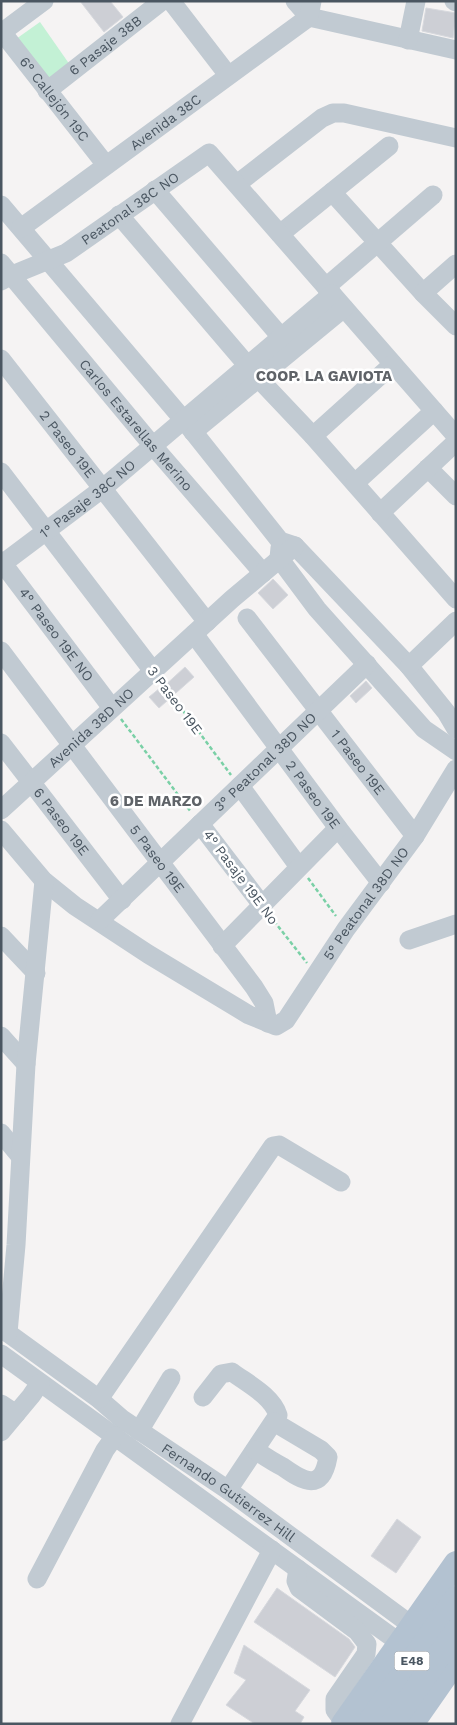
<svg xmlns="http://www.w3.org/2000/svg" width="457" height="1725" font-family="'Work Sans',sans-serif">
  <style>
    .green { fill: #c3f1d5 }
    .building { fill: #cdcfd5; stroke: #d7d9de }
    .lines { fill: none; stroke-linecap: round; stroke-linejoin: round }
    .path { stroke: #7ad0a6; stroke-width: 2.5; stroke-dasharray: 4 2.5; stroke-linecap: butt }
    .minor { stroke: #c1cad2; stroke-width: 19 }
    .major { stroke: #b3c2d1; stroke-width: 24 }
    .major-bridge { stroke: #b3c2d1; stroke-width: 24 }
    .labels { text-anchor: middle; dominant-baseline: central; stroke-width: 5; stroke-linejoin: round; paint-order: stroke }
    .shield { fill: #fff; stroke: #808990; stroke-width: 1 }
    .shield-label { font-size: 12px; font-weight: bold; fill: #4a5661 }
    .street-label { font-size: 14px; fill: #4a5661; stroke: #fff }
    .neighbourhood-label { font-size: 15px; font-weight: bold; fill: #5f6368; stroke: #fff }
  </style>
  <rect width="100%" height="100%" fill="#f5f3f3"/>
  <polygon class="green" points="40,22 70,65 47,83 16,39"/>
  <g class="building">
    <polygon points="80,1 110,1 123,17 104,32"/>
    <polygon points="426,8 456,13 453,38 422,31"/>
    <polygon points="273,579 288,595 273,609 258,593"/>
    <polygon points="185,667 194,677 159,708 149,697 160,688 161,689"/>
    <polygon points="366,681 372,688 356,703 350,696"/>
    <polygon points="397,1519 421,1537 396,1573 371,1556"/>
    <polygon points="277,1588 349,1639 355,1647 335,1677 254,1622"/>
    <polygon points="244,1645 310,1690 295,1711 304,1717 300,1724 255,1724 226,1705 246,1680 234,1673"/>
  </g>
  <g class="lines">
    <g class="path">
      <polyline points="163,684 231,775"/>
      <polyline points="121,719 191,812"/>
      <polyline points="308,878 336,916"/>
      <polyline points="270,916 307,963"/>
    </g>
    <g class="minor">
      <polyline points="171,1 228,75"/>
      <polyline points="295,1 309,17 456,50"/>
      <polyline points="454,1 456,2"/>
      <path id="s1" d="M2,32L106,165"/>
      <polyline points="1,33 44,1"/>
      <polyline points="408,40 416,1"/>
      <path id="s2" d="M47,91L162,1"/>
      <polyline points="237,184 322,118 333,113 344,113 456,138"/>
      <polyline points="155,190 281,337"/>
      <polyline points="332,192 423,293 456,326"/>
      <polyline points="1,205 187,424 280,541 295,546 409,666 446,712 456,729"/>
      <polyline points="119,215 259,379 313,436 456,599"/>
      <path id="s3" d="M21,228L309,17L312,1"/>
      <polyline points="280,234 389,146"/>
      <path id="s4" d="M1,263L153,446L263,573"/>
      <path id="s5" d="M1,281L12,275L66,253L209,153L456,436"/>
      <polyline points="326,287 433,195"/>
      <polyline points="423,293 456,264"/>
      <path id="s6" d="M1,359L207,622"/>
      <polyline points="193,432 344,308"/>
      <polyline points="313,436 393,364"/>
      <polyline points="428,468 456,496"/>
      <polyline points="1,472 153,671"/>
      <polyline points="355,483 434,411"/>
      <polyline points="380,513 456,442"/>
      <polyline points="280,548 279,558 317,609 424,729 456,751"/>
      <path id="s7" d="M1,561L112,708"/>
      <path id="s8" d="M1,565L102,489L332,294"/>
      <path id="s9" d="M247,618L415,836"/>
      <path id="s10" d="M194,634L338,828L381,883"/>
      <path id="s11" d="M1,651L254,987L264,1003L268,1023"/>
      <polyline points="409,666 456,621"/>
      <path id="s12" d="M1,743L122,900"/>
      <polyline points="240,786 299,867"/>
      <path id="s13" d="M1,810L232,599L295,546"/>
      <polyline points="200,824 262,905"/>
      <path id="s14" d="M1,830L44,881L75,906L148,954L249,1015L276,1026L286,1020L346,929L415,836L456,769"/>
      <path id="s15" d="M99,921L367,664"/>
      <polyline points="1,936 36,973"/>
      <polyline points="409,940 456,924"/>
      <polyline points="222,946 338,828"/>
      <polyline points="1,1036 26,1064"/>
      <polyline points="1,1133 20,1156"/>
      <path id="s16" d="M1,1328L99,1399L122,1419L228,1490L422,1633"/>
      <polyline points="8,1333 16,1245 26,1064 44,881"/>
      <polyline points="1,1354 411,1651"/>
      <path d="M203,1397L221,1374L232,1372C248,1384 272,1396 278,1415L228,1490"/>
      <polyline points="99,1399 273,1146 279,1145 341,1182"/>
      <polyline points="1,1404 16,1414"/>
      <polyline points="139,1431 171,1378"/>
      <polyline points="1,1432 31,1396 40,1383"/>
      <path d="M255,1450C264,1456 273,1462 283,1467C304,1482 322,1492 328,1457L321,1450L274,1422"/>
      <polyline points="298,1569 296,1581 299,1588 357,1631 367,1644 366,1654 335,1699 335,1710 344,1722"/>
      <polyline points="37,1579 105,1450 115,1436"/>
      <polyline points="180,1724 272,1550"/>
    </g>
    <g class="major">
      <polyline points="343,1724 456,1563"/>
      <polyline points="412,1724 456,1661"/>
    </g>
    <g class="major-bridge">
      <polyline points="368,1724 456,1598"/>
      <polyline points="392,1724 456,1631"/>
    </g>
  </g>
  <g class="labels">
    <rect class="shield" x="394.5" y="1651.5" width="35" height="19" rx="4"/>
    <g class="shield-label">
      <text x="412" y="1661">E48</text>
    </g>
    <g class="street-label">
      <text stroke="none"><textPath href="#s2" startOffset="74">6 Pasaje 38B</textPath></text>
      <text stroke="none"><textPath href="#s1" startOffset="85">6° Callejón 19C</textPath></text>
      <text stroke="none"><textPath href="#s3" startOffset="179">Avenida 38C</textPath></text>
      <text stroke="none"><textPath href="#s5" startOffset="149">Peatonal 38C NO</textPath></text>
      <text stroke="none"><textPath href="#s4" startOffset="211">Carlos Estarellas Merino</textPath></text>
      <text stroke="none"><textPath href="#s6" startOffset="108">2 Paseo 19E</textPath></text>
      <text stroke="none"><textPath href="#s8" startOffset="109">1° Pasaje 38C NO</textPath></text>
      <text stroke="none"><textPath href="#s7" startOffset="92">4° Paseo 19E NO</textPath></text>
      <text transform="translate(175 700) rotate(53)">3 Paseo 19E</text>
      <text stroke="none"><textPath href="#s13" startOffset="122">Avenida 38D NO</textPath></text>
      <text stroke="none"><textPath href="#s15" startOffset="230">3° Peatonal 38D NO</textPath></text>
      <text stroke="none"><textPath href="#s9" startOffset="182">1 Paseo 19E</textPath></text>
      <text stroke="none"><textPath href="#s10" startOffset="200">2 Paseo 19E</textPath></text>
      <text stroke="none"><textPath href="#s12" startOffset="99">6 Paseo 19E</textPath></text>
      <text stroke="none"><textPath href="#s11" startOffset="260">5 Paseo 19E</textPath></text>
      <text transform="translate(241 877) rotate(53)">4° Pasaje 19E No</text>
      <text stroke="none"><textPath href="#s14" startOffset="494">5° Peatonal 38D NO</textPath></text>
      <text stroke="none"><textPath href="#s16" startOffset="281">Fernando Gutierrez Hill</textPath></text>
    </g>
    <g class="neighbourhood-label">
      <text x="324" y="376">COOP. LA GAVIOTA</text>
      <text x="156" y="801">6 DE MARZO</text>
    </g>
  </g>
  <rect width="457" height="1725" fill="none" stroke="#4a5661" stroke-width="5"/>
</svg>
